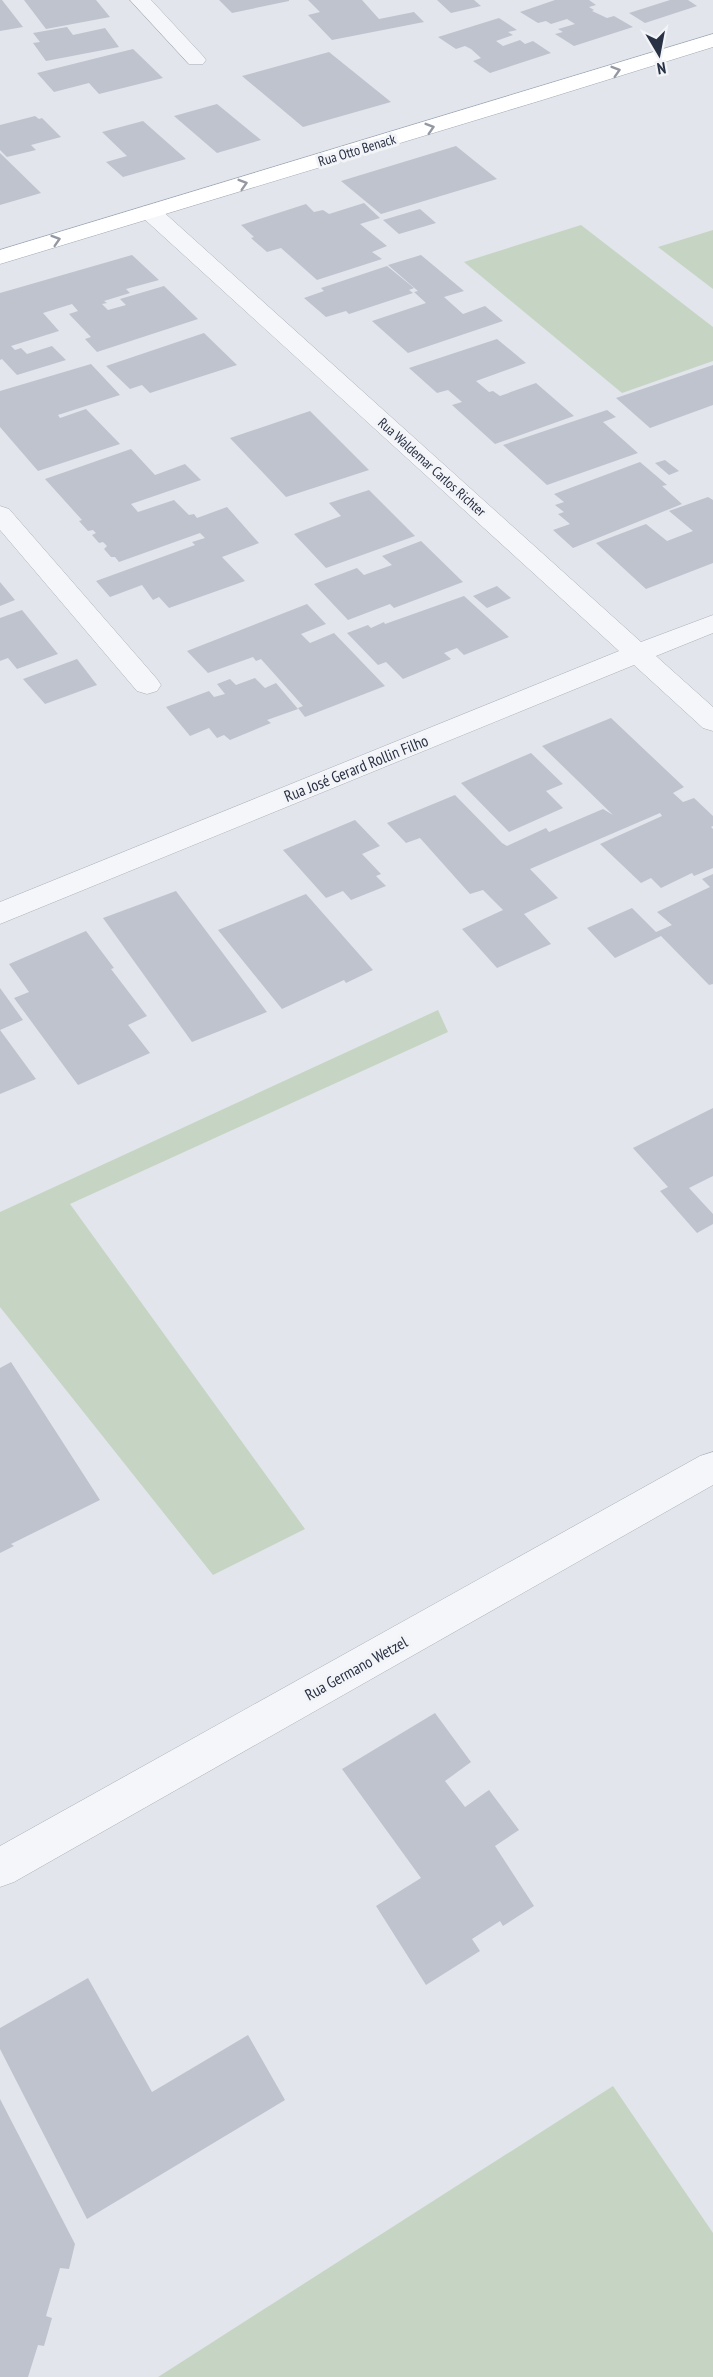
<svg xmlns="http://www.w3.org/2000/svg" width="713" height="2377" font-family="'PT Sans Narrow',sans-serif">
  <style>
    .green { fill: #c6d5c3 }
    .building { fill: #bfc3ce }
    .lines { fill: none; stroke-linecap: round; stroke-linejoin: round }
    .minor-casing { stroke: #aaafb9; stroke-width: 1 }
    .major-casing { stroke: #a0a8b7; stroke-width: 1 }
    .minor { fill: #f5f6f9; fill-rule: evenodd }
    .major { fill: #fff; fill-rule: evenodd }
    .oneway { stroke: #9498a2 }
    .labels { text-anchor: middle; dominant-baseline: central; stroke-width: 6; stroke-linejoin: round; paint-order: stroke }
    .far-street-label { font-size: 14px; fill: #293144; stroke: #f2f4f8 }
    .street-label { font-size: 16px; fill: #293144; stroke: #f2f4f8 }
  </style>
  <rect width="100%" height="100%" fill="#e2e5eb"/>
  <g class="green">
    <polygon points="581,225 713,327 713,361 622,393 464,262"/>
    <polygon points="713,230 713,289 658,247"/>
    <polygon points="438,1010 448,1032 70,1204 305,1529 213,1575 0,1307 0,1212"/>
    <polygon points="613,2086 713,2233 713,2377 158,2377"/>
  </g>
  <g class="building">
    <polygon points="0,0 2,0 23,27 0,31"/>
    <polygon points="24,0 96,0 110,17 46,29"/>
    <polygon points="219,0 289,0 289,1 232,13"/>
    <polygon points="308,0 362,0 379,19 414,12 424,22 332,40 308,15 320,12"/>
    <polygon points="437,0 474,0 481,6 451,13"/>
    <polygon points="555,0 589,0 596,5 589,7 594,10 592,11 607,18 614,16 633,27 574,46 555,34 563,32 558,29 575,24 567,19 551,24 546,21 538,23 520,12"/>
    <polygon points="670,0 688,0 697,6 645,23 629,13"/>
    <polygon points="499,18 517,30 508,32 513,35 496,41 503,46 520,40 525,44 533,41 551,53 490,73 473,61 481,58 471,49 465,46 456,49 438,37"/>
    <polygon points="67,27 73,35 105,28 119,47 46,61 33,43 40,42 33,33"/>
    <polygon points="133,49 163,78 99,94 89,83 54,92 37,73"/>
    <polygon points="329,52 391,102 303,127 242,76"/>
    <polygon points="217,104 261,140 217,153 174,116"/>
    <polygon points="35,116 39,119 42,118 61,137 31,145 36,150 7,157 0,150 0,125"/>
    <polygon points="143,121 186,159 123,177 106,162 127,156 102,132"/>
    <polygon points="456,146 497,179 381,214 341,181"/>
    <polygon points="0,153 41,193 0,205"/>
    <polygon points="364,203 380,218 360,224 387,246 372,252 382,259 317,280 281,248 267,252 251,238 254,237 241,225 306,204 314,212 323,210 329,214"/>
    <polygon points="420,209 436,223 399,234 383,220"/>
    <polygon points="132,255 159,280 126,289 130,293 104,301 107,303 102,304 108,310 126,305 120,299 164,286 198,319 97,352 85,339 91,337 69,314 78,311 72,304 43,313 59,331 11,346 15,350 21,348 27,354 52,346 66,360 17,375 2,359 0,360 0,293"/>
    <polygon points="421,255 464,291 444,297 463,314 485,306 503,321 408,353 372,321 426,303 414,292 418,291 388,265"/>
    <polygon points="387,266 414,288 409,290 413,293 349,314 346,311 326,317 304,298 324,291 321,288"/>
    <polygon points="204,333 237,365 150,393 142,385 130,389 106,366"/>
    <polygon points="497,339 526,363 476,381 489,392 493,391 500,396 536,383 574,416 495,444 452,405 462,402 448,390 437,393 409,368"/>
    <polygon points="91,364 120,395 58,415 60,418 86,409 120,444 38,471 0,427 0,391"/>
    <polygon points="713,365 713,405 650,428 616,398"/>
    <polygon points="607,410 616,417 603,422 638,453 547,485 503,445"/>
    <polygon points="310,411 369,470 286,497 230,438"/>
    <polygon points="131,449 155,475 185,464 201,480 131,504 138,512 174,500 189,515 194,514 197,518 227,507 259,543 222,557 245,581 169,608 159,597 153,600 142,585 110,597 96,581 195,545 192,542 205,538 200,533 119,562 115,557 111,557 104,549 107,546 103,542 99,543 92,535 96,533 93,530 88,531 79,521 82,520 45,479"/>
    <polygon points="665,460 679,471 669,475 655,463"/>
    <polygon points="640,462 667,485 662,486 682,504 573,548 553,530 570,524 558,514 564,512 555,505 564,502 554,494"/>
    <polygon points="369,490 415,536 326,568 294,534 341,516 329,503"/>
    <polygon points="708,497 713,500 713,563 646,589 596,543 646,524 667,541 693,531 669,511"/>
    <polygon points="421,541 463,582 394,608 390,604 348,620 314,584 357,568 364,575 392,565 382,556"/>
    <polygon points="0,582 15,600 0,606"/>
    <polygon points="497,586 511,598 487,608 473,596"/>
    <polygon points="464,596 509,637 464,655 457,648 444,653 451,659 403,679 386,662 378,665 347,633 368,625 371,628 384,622 385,624"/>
    <polygon points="307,604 326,624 301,634 310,643 334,633 385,686 305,717 298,708 303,706 261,659 256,661 253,657 208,673 187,651"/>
    <polygon points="22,610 58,654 17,669 8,658 0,661 0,618"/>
    <polygon points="77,659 97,685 45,704 23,679"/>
    <polygon points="255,678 265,688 276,683 298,709 267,720 271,723 230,740 224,735 217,738 209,728 190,736 166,707 209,691 214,697 225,694 217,684 230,679 236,685"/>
    <polygon points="611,718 684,787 673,793 683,802 694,798 713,816 713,826 711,827 713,829 713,868 694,876 692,873 661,888 651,878 641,883 600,844 662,816 660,813 530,869 558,898 524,914 551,944 497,968 462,929 503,910 483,890 470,894 420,838 406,843 387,823 455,795 502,843 507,846 546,828 549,832 603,809 613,815 542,746"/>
    <polygon points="531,753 563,784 546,791 563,808 509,832 461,783"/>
    <polygon points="355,820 380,846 362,854 381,874 376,876 386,886 351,900 343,891 326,898 283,850"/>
    <polygon points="713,874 713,984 709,985 661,936 615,958 587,928 632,908 656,932 672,925 657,912 710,887 702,879"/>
    <polygon points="176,891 267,1012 192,1042 103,918"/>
    <polygon points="306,894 373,970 346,983 344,980 282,1009 218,930"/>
    <polygon points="86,931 114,968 111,969 147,1016 128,1025 150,1053 78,1085 14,998 29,992 9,964"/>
    <polygon points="0,988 23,1020 0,1030"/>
    <polygon points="0,1030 36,1079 0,1094"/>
    <polygon points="713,1108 713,1176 689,1188 713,1214 713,1224 697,1233 660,1191 668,1187 633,1148"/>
    <polygon points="11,1362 100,1500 11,1544 14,1546 0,1553 0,1368"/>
    <polygon points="435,1713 471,1762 445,1781 465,1807 489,1790 519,1830 495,1846 534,1906 503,1926 500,1921 472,1939 480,1951 426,1985 376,1906 421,1878 342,1769"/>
    <polygon points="88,1978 152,2092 248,2035 285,2100 87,2219 0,2049 0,2028"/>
    <polygon points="0,2099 75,2244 69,2269 60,2268 46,2316 52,2318 44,2346 38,2345 28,2377 0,2377"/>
  </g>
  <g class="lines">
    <defs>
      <g id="minor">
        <polygon points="130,0 151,0 203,56 206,60 203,64 189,64"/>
        <polygon points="150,205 158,207 641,642 713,615 713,633 656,656 713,707 713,731 703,728 634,665 0,924 0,902 619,651 142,217 139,212 142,207"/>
        <polygon points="0,506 9,509 157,679 161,685 157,691 147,694 137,691 0,530"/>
        <polygon points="713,1452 713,1485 14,1882 0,1887 0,1846 700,1456"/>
      </g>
      <polygon id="major" points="713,34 713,47 539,101 0,264 0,250"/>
    </defs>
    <use href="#minor" class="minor-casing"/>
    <use href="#major" class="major-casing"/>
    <use href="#minor" class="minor"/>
    <use href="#major" class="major"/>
  </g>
  <defs><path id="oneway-chevron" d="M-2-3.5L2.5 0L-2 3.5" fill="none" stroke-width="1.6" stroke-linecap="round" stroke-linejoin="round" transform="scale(1.5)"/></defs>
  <g class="oneway">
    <use href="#oneway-chevron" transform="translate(616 71) rotate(-17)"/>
    <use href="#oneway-chevron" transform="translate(430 128) rotate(-17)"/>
    <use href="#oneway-chevron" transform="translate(243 184) rotate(-17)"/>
    <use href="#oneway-chevron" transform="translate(56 240) rotate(-17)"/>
  </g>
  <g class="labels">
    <g class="far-street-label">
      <text transform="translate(357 150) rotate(-17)">Rua Otto Benack</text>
      <text transform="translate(432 467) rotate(42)">Rua Waldemar Carlos Richter</text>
    </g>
    <g class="street-label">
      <text transform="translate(356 768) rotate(-22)">Rua José Gerard Rollin Filho</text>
      <text transform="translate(356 1668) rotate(-29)">Rua Germano Wetzel</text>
    </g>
  </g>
  <g transform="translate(659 54) rotate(170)" stroke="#f2f4f8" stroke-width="4.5" paint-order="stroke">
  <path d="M0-4.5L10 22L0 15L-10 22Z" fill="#293144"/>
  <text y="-9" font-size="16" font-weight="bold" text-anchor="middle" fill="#293144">N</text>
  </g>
</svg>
